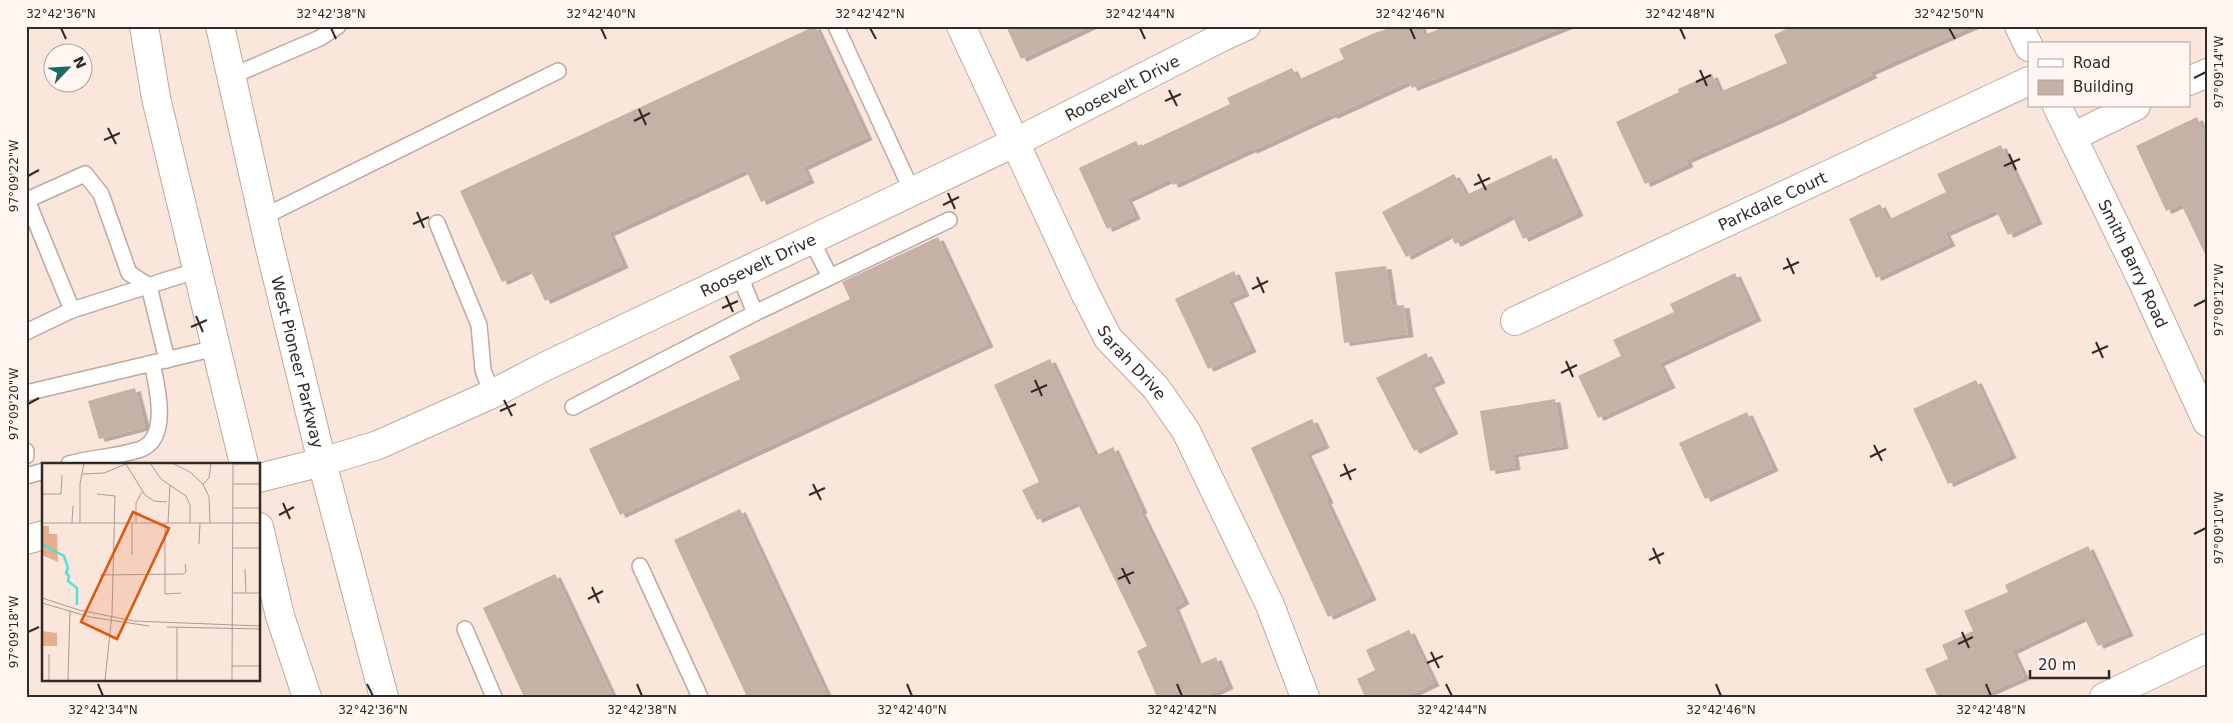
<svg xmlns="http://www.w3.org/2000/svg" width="2233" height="723" font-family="'DejaVu Sans',sans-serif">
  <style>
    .building { fill: #c5b1a6; filter: url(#shadow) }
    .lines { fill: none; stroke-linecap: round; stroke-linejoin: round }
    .lane-casing { stroke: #bda99e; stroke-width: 18 }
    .street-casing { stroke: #bda99e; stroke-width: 30 }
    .secondary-casing { stroke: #bda99e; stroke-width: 30 }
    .primary-casing { stroke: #bda99e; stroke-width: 30 }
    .lane { stroke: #fff; stroke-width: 15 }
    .street { stroke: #fff; stroke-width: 28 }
    .secondary { stroke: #fff; stroke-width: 28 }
    .primary { stroke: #fff; stroke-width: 28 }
    .ticks { fill: none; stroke: #312a25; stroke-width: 2 }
    .labels { text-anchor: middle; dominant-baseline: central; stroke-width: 5; stroke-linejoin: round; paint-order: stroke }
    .street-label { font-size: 16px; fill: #312a25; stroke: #fff6f2 }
    .inset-river { fill: none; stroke: #52e1da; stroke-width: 2.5 }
    .inset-road { fill: none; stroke: #aa9b92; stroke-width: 1 }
    .view { fill: #df570d; fill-opacity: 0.15; stroke: #df570d; stroke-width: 2.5 }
    .inset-edge { fill: none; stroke: #312a25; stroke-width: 2.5 }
    .neatline { fill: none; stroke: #312a25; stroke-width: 2 }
    .ticks-label { font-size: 12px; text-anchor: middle; fill: #312a25 }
  </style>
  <defs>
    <filter id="shadow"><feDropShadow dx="5.5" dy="3" stdDeviation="0" flood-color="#0004"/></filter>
  </defs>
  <rect width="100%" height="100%" fill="#fbe6db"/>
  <g class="building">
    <polygon points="815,26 867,137 803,167 809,180 761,202 746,170 609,233 623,265 545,301 530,269 502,282 460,191"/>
    <polygon points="1006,26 1091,26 1021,59"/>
    <polygon points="1395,26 1420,26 1424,35 1447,26 1567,26 1412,88 1409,81 1332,116 1331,114 1251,151 1251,149 1173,185 1170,179 1127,199 1135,216 1107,229 1079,168 1136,141 1139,147 1230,104 1227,98 1292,68 1298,80 1344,59 1339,49 1372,34"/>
    <polygon points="1792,26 1973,26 1870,72 1872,75 1780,119 1686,160 1688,164 1645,184 1616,122 1679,92 1678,89 1712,74 1720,92 1787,63 1774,35"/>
    <polygon points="2197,117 2207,139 2207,258 2181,204 2166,211 2136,146"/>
    <polygon points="2001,145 2037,221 2008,235 1996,210 1945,233 1950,243 1876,278 1849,219 1880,204 1888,220 1946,192 1937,174"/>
    <polygon points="1551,155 1578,213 1523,239 1512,215 1455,244 1450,234 1406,257 1382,212 1454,174 1466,195"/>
    <polygon points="938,237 988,344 620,515 589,449 740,379 729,356 850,299 842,282"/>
    <polygon points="1386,266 1392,306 1404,305 1408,334 1344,343 1335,272"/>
    <polygon points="1234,271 1244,293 1228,300 1251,349 1208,369 1175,299"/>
    <polygon points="1735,273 1756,318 1659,363 1670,385 1598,418 1578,376 1621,356 1613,340 1674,312 1670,304"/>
    <polygon points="1426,353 1440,380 1429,385 1453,431 1414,451 1376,378"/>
    <polygon points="1050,359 1095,456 1113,447 1142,510 1140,511 1184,601 1174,607 1198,665 1216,657 1228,686 1204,697 1157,697 1137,651 1147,646 1077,502 1037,520 1022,490 1039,482 994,385"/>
    <polygon points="1976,380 2011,455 1948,484 1913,409"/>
    <polygon points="135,388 145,427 99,439 88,401"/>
    <polygon points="1555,399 1563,446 1513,454 1515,467 1490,471 1480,411"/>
    <polygon points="1747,412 1773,468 1705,499 1679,443"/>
    <polygon points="1312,419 1324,445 1306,453 1328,500 1326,501 1371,597 1328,617 1251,448"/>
    <polygon points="740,509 828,697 747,697 674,540"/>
    <polygon points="2088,546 2128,633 2098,646 2084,617 2012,651 2024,677 1979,697 1938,697 1925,669 1948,659 1942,645 1973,631 1964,611 2008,592 2005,585"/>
    <polygon points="555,574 613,697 524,697 483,608"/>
    <polygon points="1409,630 1434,683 1405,697 1365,697 1357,679 1375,670 1366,650"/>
  </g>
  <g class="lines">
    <defs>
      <g id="lane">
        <polyline points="836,26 912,191"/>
        <polyline points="232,76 320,38 338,26"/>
        <polyline points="263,217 558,71"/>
        <polyline points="437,223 479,325 483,370 492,394"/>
        <polyline points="811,239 830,277"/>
        <polyline points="739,274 755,313 949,220"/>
        <polyline points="72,310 27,200 85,174 101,194 129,273 149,286 167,360"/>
        <polyline points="26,332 72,310 198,270"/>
        <polyline points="26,393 216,348"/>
        <polyline points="573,407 755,313"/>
        <polyline points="26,451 26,456"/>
        <path d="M69,464C90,458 122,456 141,449C170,438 157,386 152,363"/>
        <polyline points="26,476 44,471"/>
        <polyline points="640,566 700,697"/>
        <polyline points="465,629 494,697"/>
      </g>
      <g id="street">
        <path id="s1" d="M961,26L1085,293L1108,338L1156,388L1186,431L1270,605L1305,697"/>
        <polyline points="2189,81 2207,73"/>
        <polyline points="2072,137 2136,106"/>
        <path id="s2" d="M1515,321L2029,81"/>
        <polyline points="2104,697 2207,648"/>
      </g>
      <g id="secondary">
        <polyline points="2019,26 2029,47"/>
        <path id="s3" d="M2057,106L2139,274L2207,422"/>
        <path id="s4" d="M259,478L322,462L378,445L492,394L544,367L1016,142L1224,36L1246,26"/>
        <polyline points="26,540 44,535"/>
      </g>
      <g id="primary">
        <polyline points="144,26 156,98 244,464"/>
        <path id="s5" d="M220,26L269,244L322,462L384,697"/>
        <polyline points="259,527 280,616 307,697"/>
      </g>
    </defs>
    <use href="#lane" class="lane-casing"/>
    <use href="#street" class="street-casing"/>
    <use href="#secondary" class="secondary-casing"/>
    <use href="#primary" class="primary-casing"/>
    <use href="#lane" class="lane"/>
    <use href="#street" class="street"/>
    <use href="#secondary" class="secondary"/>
    <use href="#primary" class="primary"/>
  </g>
  <path class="ticks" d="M61,28L66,39M331,28L336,39M601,28L606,39M870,28L876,39M1140,28L1145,39M1410,28L1415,39M1680,28L1685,39M1949,28L1955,39M1700,70L1707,86M2194,78L2206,72M1696,82L1711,75M1169,90L1177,106M1165,101L1181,94M639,109L646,125M634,121L650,113M108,128L116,144M104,140L120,133M2009,154L2016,170M2004,166L2020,159M1478,174L1486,190M28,176L39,170M1474,185L1490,178M948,193L955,209M943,205L959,197M417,212L424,228M413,224L429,217M1787,258L1794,274M1783,269L1799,262M1257,277L1264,293M1252,289L1268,281M726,296L733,312M2194,306L2206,300M722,308L738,301M196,316L203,332M191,327L207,320M2096,342L2103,358M2092,353L2108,346M1566,361L1573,377M1561,373L1577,365M1035,380L1042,396M1031,392L1047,385M504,400L512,416M28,404L39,398M500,411L516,404M1874,445L1882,461M1870,457L1886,449M1344,464L1351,480M1340,476L1356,469M813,484L821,500M809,495L825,488M283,503L290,519M279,515L294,507M2194,534L2206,528M1653,548L1660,564M1649,560L1664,553M1122,568L1130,584M1118,579L1134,572M592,587L599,603M588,599L603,591M28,632L39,627M1962,632L1969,648M1958,644L1973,637M1431,652L1439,668M1427,663L1443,656M98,684L103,696M367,684L373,696M637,684L642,696M907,684L912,696M1177,684L1182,696M1446,684L1452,696M1716,684L1721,696M1986,684L1991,696"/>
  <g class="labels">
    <g class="street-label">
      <text stroke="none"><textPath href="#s4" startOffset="949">Roosevelt Drive</textPath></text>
      <text stroke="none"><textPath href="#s2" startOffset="284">Parkdale Court</textPath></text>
      <text stroke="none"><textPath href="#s3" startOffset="175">Smith Barry Road</textPath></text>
      <text stroke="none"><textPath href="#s4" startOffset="544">Roosevelt Drive</textPath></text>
      <text stroke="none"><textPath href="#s5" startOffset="345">West Pioneer Parkway</textPath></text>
      <text stroke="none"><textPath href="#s1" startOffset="379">Sarah Drive</textPath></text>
    </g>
  </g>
  <g transform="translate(42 463)">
    <rect width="218" height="218" fill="#fbe6db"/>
    <path d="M0,63H7V71H15L16,99L0,92ZM0,168L15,170V183H0Z" fill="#e5af90"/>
    <path class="inset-river" d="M0,81L22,93L26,105L24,110L27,113L26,118L35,125V142"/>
    <path class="inset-road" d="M108,0L119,16L144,33L148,42V60M130,0L148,9L161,21L167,34L168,60M191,1H218M0,9V39M41,11L62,10L84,1L103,32L112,38L125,39M161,21L167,15L169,0M191,21H218M0,31H19L20,12M55,31L73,33L70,151L63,217M191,45H218M0,60H218M30,60L31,43M38,60V21L42,0M90,60V92M94,60V40L100,29M123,60V131L139,130M126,60L128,22M157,81L158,60M190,85H218M203,106L204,130M58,112L141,111L144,109L143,101M190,130H218M0,135L37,147L92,158L218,163M0,140L48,154L107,163M125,164L218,166M7,191V217M190,203H218M26,217L28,147M135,217V164M190,217L191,0"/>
    <path class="view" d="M91,49L127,65L75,176L39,159Z"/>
    <rect width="218" height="218" class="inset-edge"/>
  </g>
  <rect width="2233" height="723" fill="none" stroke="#fff6f2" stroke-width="55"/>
  <rect x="2028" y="42" width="162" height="65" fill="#fff6f2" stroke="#ada4a0"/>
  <rect x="2038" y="59" width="25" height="8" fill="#ffffff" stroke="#ada4a0"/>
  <text x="2073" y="68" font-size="15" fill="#312a25">Road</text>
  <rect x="2038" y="80" width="25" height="15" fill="#c5b1a6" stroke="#ada4a0"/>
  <text x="2073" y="92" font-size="15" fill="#312a25">Building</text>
  <g transform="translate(68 68) rotate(65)"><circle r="24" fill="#fff6f2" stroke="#ada4a0"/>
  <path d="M0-4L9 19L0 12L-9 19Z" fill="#1d6966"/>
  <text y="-8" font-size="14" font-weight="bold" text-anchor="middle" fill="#312a25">N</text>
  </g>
  <path d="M2030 670v8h79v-8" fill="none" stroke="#312a25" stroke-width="2.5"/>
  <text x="2038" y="670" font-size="15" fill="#312a25" stroke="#fff6f2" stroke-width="4" paint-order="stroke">20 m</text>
  <rect x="28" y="28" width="2178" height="668" class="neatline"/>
  <g class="ticks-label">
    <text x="61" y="18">32°42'36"N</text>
    <text x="331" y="18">32°42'38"N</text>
    <text x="601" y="18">32°42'40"N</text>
    <text x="870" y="18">32°42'42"N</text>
    <text x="1140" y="18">32°42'44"N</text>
    <text x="1410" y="18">32°42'46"N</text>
    <text x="1680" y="18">32°42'48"N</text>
    <text x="1949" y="18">32°42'50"N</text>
    <text transform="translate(2219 72) rotate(-90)" y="4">97°09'14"W</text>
    <text transform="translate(14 176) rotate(-90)" y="4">97°09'22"W</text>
    <text transform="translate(2219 300) rotate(-90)" y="4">97°09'12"W</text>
    <text transform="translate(14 404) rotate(-90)" y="4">97°09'20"W</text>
    <text transform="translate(2219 528) rotate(-90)" y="4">97°09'10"W</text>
    <text transform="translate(14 632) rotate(-90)" y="4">97°09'18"W</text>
    <text x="103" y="714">32°42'34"N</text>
    <text x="373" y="714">32°42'36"N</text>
    <text x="642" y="714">32°42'38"N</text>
    <text x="912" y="714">32°42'40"N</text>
    <text x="1182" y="714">32°42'42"N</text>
    <text x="1452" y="714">32°42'44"N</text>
    <text x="1721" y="714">32°42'46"N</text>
    <text x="1991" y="714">32°42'48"N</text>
  </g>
</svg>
